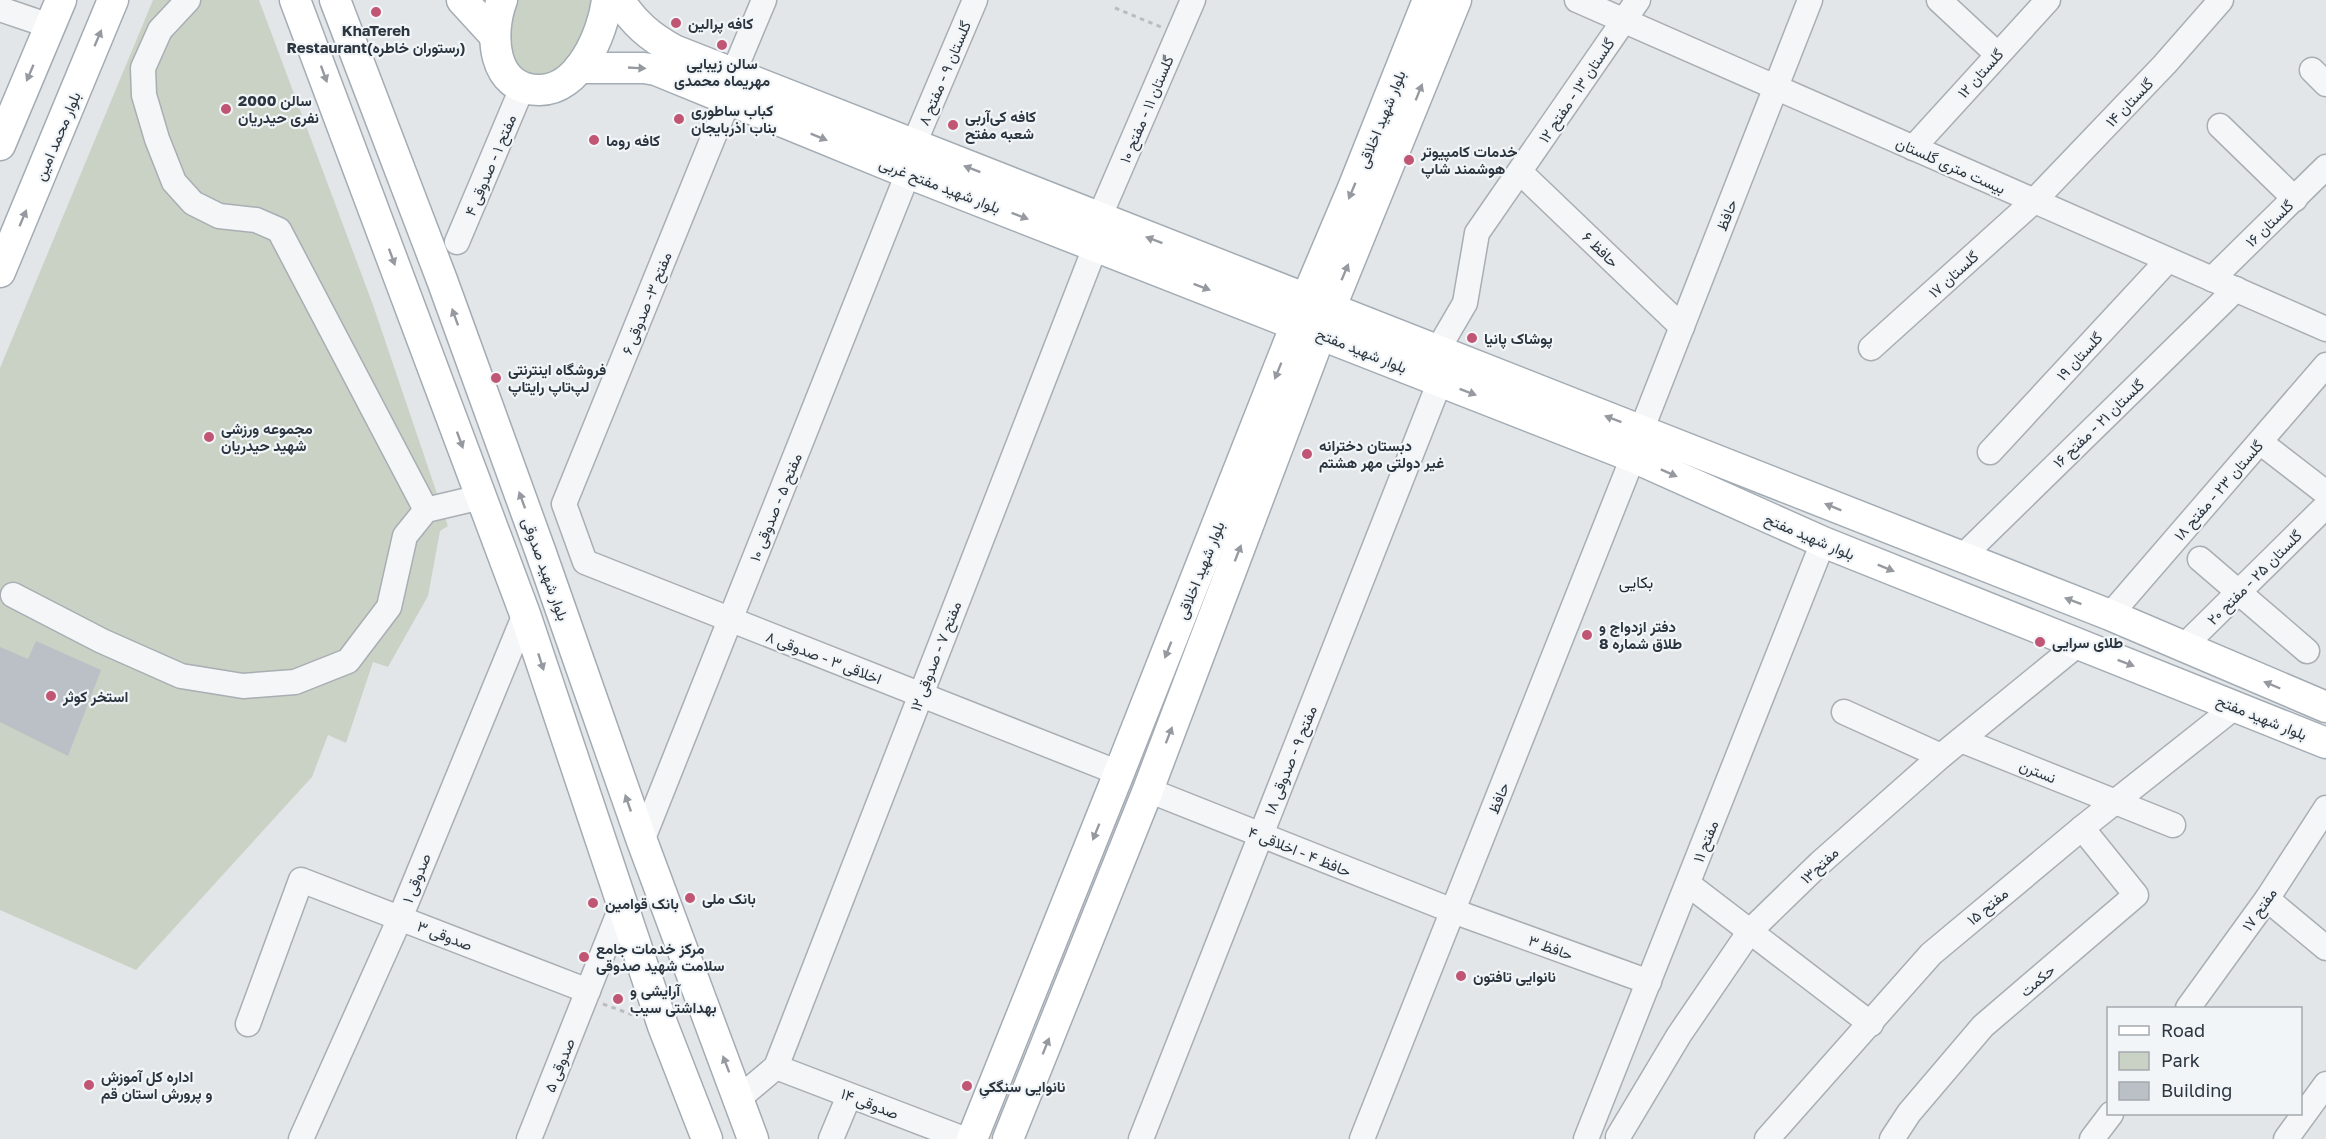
<svg xmlns="http://www.w3.org/2000/svg" width="2326" height="1139" font-family="'Golos Text',Vazirmatn,sans-serif">
  <style>
    .green { fill: #cad2c5 }
    .building { fill: #bac0c6 }
    .lines { fill: none; stroke-linecap: round; stroke-linejoin: round }
    .minor-casing { stroke: #a8aeb3; stroke-width: 27 }
    .major-casing { stroke: #a3acb4; stroke-width: 33 }
    .path { stroke: #b9bcc1; stroke-width: 3; stroke-dasharray: 4.5 4.5; stroke-linecap: butt }
    .minor { stroke: #f5f6f8; stroke-width: 24 }
    .major { stroke: #fff; stroke-width: 30 }
    .oneway { fill: #969aa0 }
    .poi-dot { fill: #c05673; stroke: #f2f5f7; stroke-width: 2 }
    .labels { text-anchor: middle; dominant-baseline: central; stroke-width: 4.5; stroke-linejoin: round; paint-order: stroke }
    .poi-label { font-size: 15px; font-weight: bold; fill: #2c3640; stroke: #f2f5f7; text-anchor: start }
    .street-label { font-size: 15px; fill: #2c3640; stroke: #f2f5f7 }
    .neighbourhood-label { font-size: 16px; fill: #1e2731; stroke: #f2f5f7 }
  </style>
  <rect width="100%" height="100%" fill="#e3e6e9"/>
  <g class="green">
    <polygon points="153,0 259,0 373,305 448,526 440,531 428,596 388,667 373,662 346,743 328,735 312,777 136,970 0,910 0,368"/>
    <polygon points="511,0 599,0 596,18 560,77 514,74 507,7"/>
  </g>
  <polygon class="building" points="36,641 101,670 68,756 0,722 0,647 28,659"/>
  <g class="lines">
    <defs>
      <g id="minor">
        <polyline points="188,0 160,30 143,68 144,95 157,139 174,182 193,203 219,216 256,220 279,230 426,510"/>
        <polyline points="1577,0 2326,329"/>
        <polyline points="1939,0 1997,54"/>
        <polyline points="0,9 50,26"/>
        <polyline points="2312,70 2326,84"/>
        <polyline points="733,74 764,0"/>
        <polyline points="728,101 564,504 585,562 1119,773"/>
        <polyline points="2220,126 2295,199"/>
        <polyline points="913,146 975,0"/>
        <polyline points="1913,148 2048,0"/>
        <polyline points="1520,172 1682,327"/>
        <polyline points="1099,218 1193,0"/>
        <polyline points="457,242 522,88"/>
        <polyline points="2212,279 2326,167"/>
        <polyline points="1871,348 2034,201 2165,64 2221,0"/>
        <polyline points="1437,351 1465,303 1477,233 1638,0"/>
        <polyline points="1641,431 1810,0"/>
        <polyline points="2260,442 2326,493"/>
        <polyline points="1990,452 2168,260"/>
        <polyline points="1961,558 2236,289"/>
        <polyline points="2200,559 2307,651"/>
        <polyline points="13,595 102,641 181,676 243,686 295,682 348,661 389,607 405,536 426,510 481,497"/>
        <polyline points="2110,615 2326,365"/>
        <polyline points="2183,647 2326,506"/>
        <polyline points="1844,712 1941,756"/>
        <polyline points="1961,740 2173,825"/>
        <polyline points="1148,790 1453,911 1649,982"/>
        <polyline points="642,841 908,173"/>
        <polyline points="1688,884 1871,1024"/>
        <polyline points="2267,899 2326,948"/>
        <polyline points="2188,1008 2267,899 2326,808"/>
        <polyline points="248,1024 301,880 588,991"/>
        <polyline points="776,1067 964,1139"/>
        <polyline points="738,1099 776,1067 1096,245"/>
        <polyline points="1618,1137 1679,1035 1750,931 1820,863 1941,756 2077,645"/>
        <polyline points="301,1139 400,918 525,614"/>
        <polyline points="529,1139 622,905"/>
        <polyline points="831,1139 849,1096"/>
        <polyline points="1141,1139 1440,381"/>
        <polyline points="1362,1139 1633,457"/>
        <polyline points="1586,1139 1823,542"/>
        <polyline points="1767,1139 1931,954 2082,828 2236,706"/>
        <polyline points="1892,1139 1909,1113 1983,1026 2136,895 2082,828"/>
        <polyline points="2092,1139 2111,1114"/>
        <polyline points="2286,1139 2326,1084"/>
      </g>
      <g id="major">
        <polyline points="295,0 525,614 663,1026 707,1139"/>
        <polyline points="335,0 442,280 541,553 642,841 753,1139"/>
        <polyline points="462,0 495,36"/>
        <path d="M502,0C489,34 492,90 539,90C579,91 603,33 607,0"/>
        <path d="M619,0C634,23 650,37 674,50L2110,615L2326,707"/>
        <polyline points="579,68 644,68 656,70 908,173 1633,457 1823,542 2326,743"/>
        <polyline points="0,145 61,0"/>
        <polyline points="0,272 113,0"/>
        <polyline points="972,1139 1119,773 1306,299 1353,188 1428,0"/>
        <polyline points="1008,1139 1148,790 1330,309 1456,0"/>
      </g>
    </defs>
    <use href="#minor" class="minor-casing"/>
    <use href="#major" class="major-casing"/>
    <g class="path">
      <polyline points="1115,8 1161,27"/>
      <polyline points="603,1004 633,1015"/>
    </g>
    <use href="#minor" class="minor"/>
    <use href="#major" class="major"/>
  </g>
  <defs><path id="oneway-solid" d="M-6-.8H1V-3.2L6.5 0L1 3.2V.8H-6Z" transform="scale(1.5)"/></defs>
  <g class="oneway">
    <use href="#oneway-solid" transform="translate(98 38) rotate(-67)"/>
    <use href="#oneway-solid" transform="translate(637 68) rotate(3)"/>
    <use href="#oneway-solid" transform="translate(30 73) rotate(113)"/>
    <use href="#oneway-solid" transform="translate(324 74) rotate(70)"/>
    <use href="#oneway-solid" transform="translate(1419 92) rotate(-68)"/>
    <use href="#oneway-solid" transform="translate(819 137) rotate(22)"/>
    <use href="#oneway-solid" transform="translate(972 169) rotate(-159)"/>
    <use href="#oneway-solid" transform="translate(1352 191) rotate(113)"/>
    <use href="#oneway-solid" transform="translate(1020 216) rotate(21)"/>
    <use href="#oneway-solid" transform="translate(23 218) rotate(-67)"/>
    <use href="#oneway-solid" transform="translate(1154 240) rotate(-159)"/>
    <use href="#oneway-solid" transform="translate(392 257) rotate(70)"/>
    <use href="#oneway-solid" transform="translate(1345 272) rotate(-67)"/>
    <use href="#oneway-solid" transform="translate(1202 287) rotate(21)"/>
    <use href="#oneway-solid" transform="translate(455 317) rotate(-110)"/>
    <use href="#oneway-solid" transform="translate(1278 371) rotate(112)"/>
    <use href="#oneway-solid" transform="translate(1468 392) rotate(21)"/>
    <use href="#oneway-solid" transform="translate(1613 419) rotate(-159)"/>
    <use href="#oneway-solid" transform="translate(460 440) rotate(70)"/>
    <use href="#oneway-solid" transform="translate(1669 473) rotate(24)"/>
    <use href="#oneway-solid" transform="translate(522 500) rotate(-110)"/>
    <use href="#oneway-solid" transform="translate(1833 507) rotate(-158)"/>
    <use href="#oneway-solid" transform="translate(1238 553) rotate(-69)"/>
    <use href="#oneway-solid" transform="translate(1886 568) rotate(22)"/>
    <use href="#oneway-solid" transform="translate(2073 601) rotate(-159)"/>
    <use href="#oneway-solid" transform="translate(1168 650) rotate(112)"/>
    <use href="#oneway-solid" transform="translate(541 662) rotate(72)"/>
    <use href="#oneway-solid" transform="translate(2126 663) rotate(21)"/>
    <use href="#oneway-solid" transform="translate(2272 685) rotate(-157)"/>
    <use href="#oneway-solid" transform="translate(1169 735) rotate(-69)"/>
    <use href="#oneway-solid" transform="translate(628 803) rotate(-109)"/>
    <use href="#oneway-solid" transform="translate(1096 832) rotate(112)"/>
    <use href="#oneway-solid" transform="translate(1046 1046) rotate(-68)"/>
    <use href="#oneway-solid" transform="translate(726 1064) rotate(-111)"/>
  </g>
  <g class="poi-dot">
    <circle cx="376" cy="12" r="6"/>
    <circle cx="676" cy="23" r="6"/>
    <circle cx="722" cy="45" r="6"/>
    <circle cx="226" cy="109" r="6"/>
    <circle cx="679" cy="119" r="6"/>
    <circle cx="953" cy="125" r="6"/>
    <circle cx="594" cy="140" r="6"/>
    <circle cx="1409" cy="160" r="6"/>
    <circle cx="1472" cy="338" r="6"/>
    <circle cx="496" cy="378" r="6"/>
    <circle cx="209" cy="437" r="6"/>
    <circle cx="1307" cy="454" r="6"/>
    <circle cx="1587" cy="635" r="6"/>
    <circle cx="2040" cy="642" r="6"/>
    <circle cx="51" cy="696" r="6"/>
    <circle cx="690" cy="898" r="6"/>
    <circle cx="593" cy="903" r="6"/>
    <circle cx="584" cy="957" r="6"/>
    <circle cx="1461" cy="976" r="6"/>
    <circle cx="618" cy="999" r="6"/>
    <circle cx="89" cy="1085" r="6"/>
    <circle cx="967" cy="1086" r="6"/>
  </g>
  <g class="labels">
    <g class="poi-label">
      <text x="688" y="23">کافه پرالین</text>
      <text x="376" y="30" text-anchor="middle">KhaTereh<tspan x="376" dy="17">Restaurant(رستوران خاطره)</tspan></text>
      <text x="722" y="63" text-anchor="middle">سالن زیبایی<tspan x="722" dy="17">مهریماه محمدی</tspan></text>
      <text x="238" y="100">سالن 2000<tspan x="238" dy="17">نفری حیدریان</tspan></text>
      <text x="691" y="110">کباب ساطوری<tspan x="691" dy="17">بناب اذربایجان</tspan></text>
      <text x="965" y="116">کافه کی‌آربی<tspan x="965" dy="17">شعبه مفتح</tspan></text>
      <text x="606" y="140">کافه روما</text>
      <text x="1421" y="151">خدمات کامپیوتر<tspan x="1421" dy="17">هوشمند شاپ</tspan></text>
      <text x="1484" y="338">پوشاک پانیا</text>
      <text x="508" y="369">فروشگاه اینترنتی<tspan x="508" dy="17">لپ‌تاپ رایتاپ</tspan></text>
      <text x="221" y="428">مجموعه ورزشی<tspan x="221" dy="17">شهید حیدریان</tspan></text>
      <text x="1319" y="445">دبستان دخترانه<tspan x="1319" dy="17">غیر دولتی مهر هشتم</tspan></text>
      <text x="1599" y="626">دفتر ازدواج و<tspan x="1599" dy="17">طلاق شماره 8</tspan></text>
      <text x="2052" y="642">طلای سرایی</text>
      <text x="63" y="696">استخر کوثر</text>
      <text x="702" y="898">بانک ملی</text>
      <text x="605" y="903">بانک قوامین</text>
      <text x="596" y="948">مرکز خدمات جامع<tspan x="596" dy="17">سلامت شهید صدوقی</tspan></text>
      <text x="1473" y="976">نانوایی تافتون</text>
      <text x="630" y="990">آرایشی و<tspan x="630" dy="17">بهداشتی سیب</tspan></text>
      <text x="101" y="1076">اداره کل آموزش<tspan x="101" dy="17">و پرورش استان قم</tspan></text>
      <text x="979" y="1086">نانوایی سنگکیِ</text>
    </g>
    <g class="street-label">
      <text transform="translate(944 73) rotate(-67)">گلستان ۹ - مفتح ۸</text>
      <text transform="translate(1980 73) rotate(-48)">گلستان ۱۲</text>
      <text transform="translate(1576 90) rotate(-56)">گلستان ۱۳ - مفتح ۱۲</text>
      <text transform="translate(2129 102) rotate(-46)">گلستان ۱۴</text>
      <text transform="translate(1146 109) rotate(-67)">گلستان ۱۱ - مفتح ۱۰</text>
      <text transform="translate(1381 119) rotate(-68)">بلوار شهید اخلاقی</text>
      <text transform="translate(57 136) rotate(-67)">بلوار محمد امین</text>
      <text transform="translate(490 165) rotate(-67)">مفتح ۱ - صدوقی ۴</text>
      <text transform="translate(1951 165) rotate(24)">بیست متری گلستان</text>
      <text transform="translate(940 185) rotate(21)">بلوار شهید مفتح غربی</text>
      <text transform="translate(1726 215) rotate(-69)">حافظ</text>
      <text transform="translate(2269 223) rotate(-44)">گلستان ۱۶</text>
      <text transform="translate(1601 249) rotate(44)">حافظ ۶</text>
      <text transform="translate(1953 274) rotate(-42)">گلستان ۱۷</text>
      <text transform="translate(646 303) rotate(-68)">مفتح ۳- صدوقی ۶</text>
      <text transform="translate(1362 350) rotate(22)">بلوار شهید مفتح</text>
      <text transform="translate(2079 356) rotate(-47)">گلستان ۱۹</text>
      <text transform="translate(2098 423) rotate(-44)">گلستان ۲۱ - مفتح ۱۶</text>
      <text transform="translate(2218 490) rotate(-49)">گلستان ۲۳ - مفتح ۱۸</text>
      <text transform="translate(775 507) rotate(-68)">مفتح ۵ - صدوقی ۱۰</text>
      <text transform="translate(1810 536) rotate(23)">بلوار شهید مفتح</text>
      <text transform="translate(546 569) rotate(70)">بلوار شهید صدوقی</text>
      <text transform="translate(1200 570) rotate(-68)">بلوار شهید اخلاقی</text>
      <text transform="translate(2254 577) rotate(-45)">گلستان ۲۵ - مفتح ۲۰</text>
      <text transform="translate(935 656) rotate(-69)">مفتح ۷ - صدوقی ۱۲</text>
      <text transform="translate(824 657) rotate(21)">اخلاقی ۳ - صدوقی ۸</text>
      <text transform="translate(2262 717) rotate(22)">بلوار شهید مفتح</text>
      <text transform="translate(1290 760) rotate(-68)">مفتح ۹ - صدوقی ۱۸</text>
      <text transform="translate(2038 771) rotate(22)">نسترن</text>
      <text transform="translate(1498 798) rotate(-68)">حافظ</text>
      <text transform="translate(1705 841) rotate(-68)">مفتح ۱۱</text>
      <text transform="translate(1300 851) rotate(22)">حافظ ۴ - اخلاقی ۴</text>
      <text transform="translate(1819 865) rotate(-43)">مفتح۱۳</text>
      <text transform="translate(416 878) rotate(-68)">صدوقی ۱</text>
      <text transform="translate(1987 906) rotate(-40)">مفتح ۱۵</text>
      <text transform="translate(2259 909) rotate(-55)">مفتح ۱۷</text>
      <text transform="translate(445 935) rotate(21)">صدوقی ۳</text>
      <text transform="translate(1551 947) rotate(20)">حافظ ۳</text>
      <text transform="translate(2037 980) rotate(-41)">حکمت</text>
      <text transform="translate(559 1065) rotate(-68)">صدوقی ۵</text>
      <text transform="translate(870 1103) rotate(21)">صدوقی ۱۴</text>
    </g>
    <g class="neighbourhood-label">
      <text x="1636" y="582">بکایی</text>
    </g>
  </g>
  <rect x="2107" y="1007" width="195" height="108" fill="#f2f5f7" stroke="#a3a9ae" stroke-width="1.5"/>
  <rect x="2119" y="1026" width="30" height="9" fill="#ffffff" stroke="#a3a9ae" stroke-width="1.5"/>
  <text x="2161" y="1037" font-size="18" fill="#2c3640">Road</text>
  <rect x="2119" y="1052" width="30" height="18" fill="#cad2c5" stroke="#a3a9ae" stroke-width="1.5"/>
  <text x="2161" y="1067" font-size="18" fill="#2c3640">Park</text>
  <rect x="2119" y="1082" width="30" height="18" fill="#bac0c6" stroke="#a3a9ae" stroke-width="1.5"/>
  <text x="2161" y="1097" font-size="18" fill="#2c3640">Building</text>
</svg>
